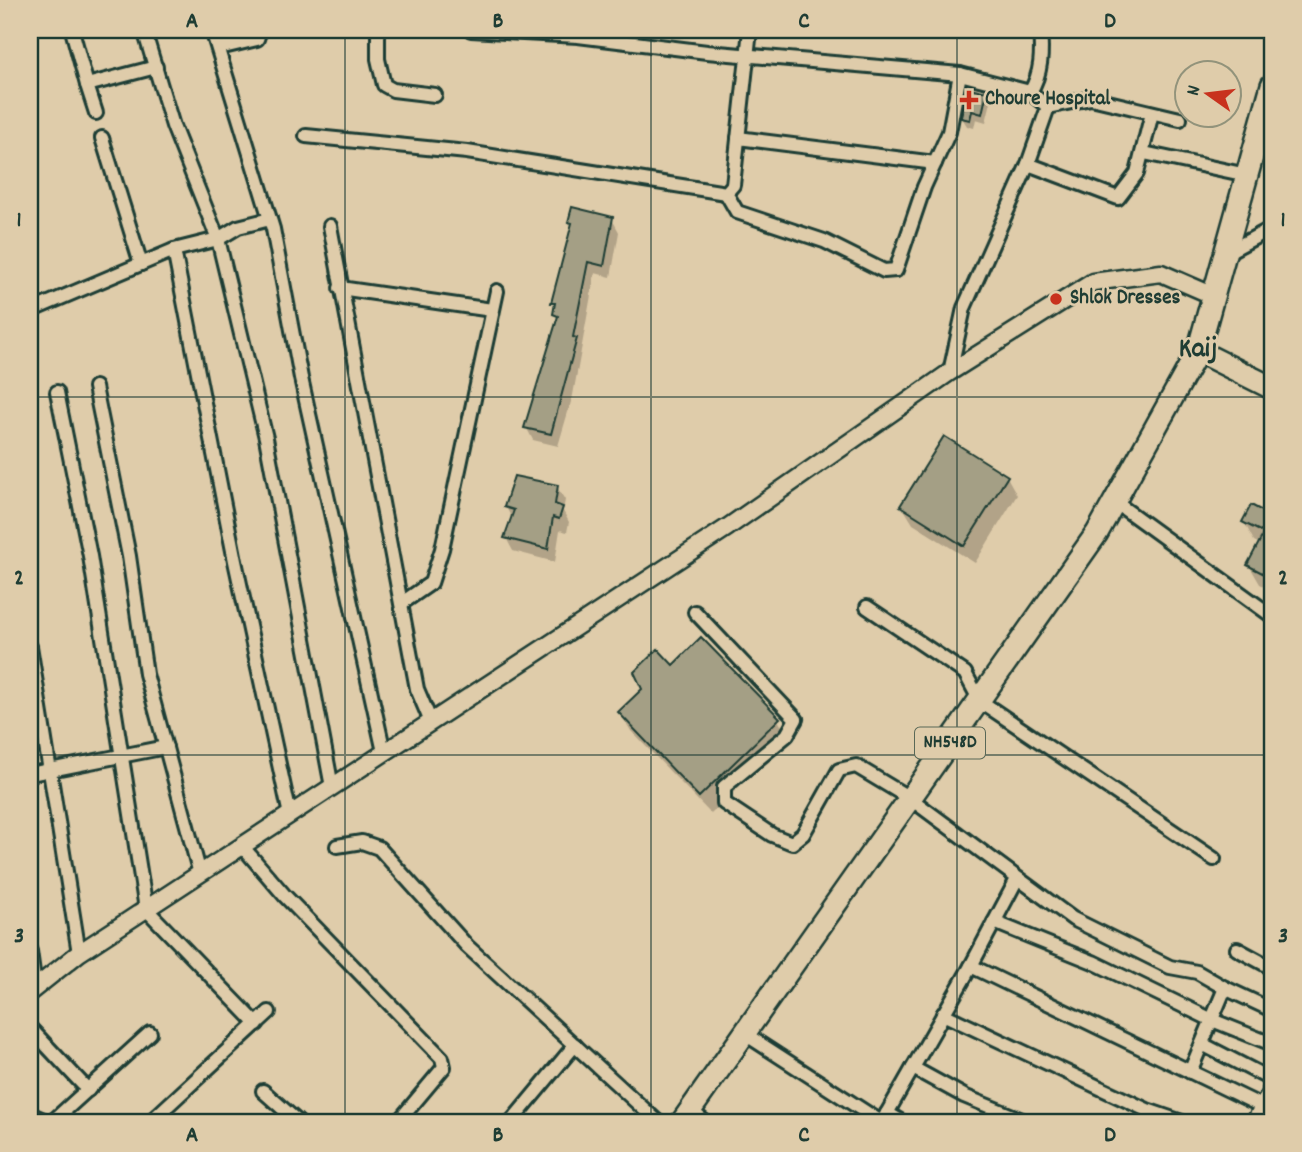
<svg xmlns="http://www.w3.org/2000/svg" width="1302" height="1152" font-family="Dekko,sans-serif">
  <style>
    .shadow { fill: #0003 }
    .building { fill: #a49f85; stroke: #1f3d34; stroke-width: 2 }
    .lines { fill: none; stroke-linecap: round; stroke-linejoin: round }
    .minor-casing { stroke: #1f3d34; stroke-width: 18 }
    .tertiary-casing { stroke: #1f3d34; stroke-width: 21 }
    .trunk-casing { stroke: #1f3d34; stroke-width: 26 }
    .minor { stroke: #dfccaa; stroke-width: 12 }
    .tertiary { stroke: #dfccaa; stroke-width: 16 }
    .trunk { stroke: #dfccaa; stroke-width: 21 }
    .grid { fill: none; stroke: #1f3d34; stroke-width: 2; stroke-opacity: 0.55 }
    .poi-dot { fill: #c8321e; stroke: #dfccaa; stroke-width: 2.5 }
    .labels { text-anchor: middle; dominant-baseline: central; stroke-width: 5; stroke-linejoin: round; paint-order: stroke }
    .shield { fill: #dfccaa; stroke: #596857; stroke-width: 2 }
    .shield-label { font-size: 19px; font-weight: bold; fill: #1f3d34 }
    .poi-label { font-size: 21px; font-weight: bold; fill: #1f3d34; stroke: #dfccaa; text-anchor: start }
    .district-label { font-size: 28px; font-weight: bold; fill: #1f3d34; stroke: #dfccaa }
    .neatline { fill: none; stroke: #1f3d34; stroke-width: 2.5 }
    .grid-label { font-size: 23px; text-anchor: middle; font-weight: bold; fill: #1f3d34 }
  </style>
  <rect width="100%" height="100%" fill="#dfccaa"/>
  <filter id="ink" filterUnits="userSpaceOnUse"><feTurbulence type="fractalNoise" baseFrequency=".0143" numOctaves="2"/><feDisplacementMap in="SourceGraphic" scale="14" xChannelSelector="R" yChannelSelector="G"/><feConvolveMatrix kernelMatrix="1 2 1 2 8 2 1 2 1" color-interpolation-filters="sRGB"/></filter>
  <g filter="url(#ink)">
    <g class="shadow">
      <polygon points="986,94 991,102 986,122 976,119 974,128 967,126 962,118"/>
      <polygon points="612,219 619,232 611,277 595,273 573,395 558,446 533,440 526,427 558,321 553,302 573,226 570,221"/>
      <polygon points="1007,477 1017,495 975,563 913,524 902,506"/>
      <polygon points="557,487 565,500 563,511 569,522 567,532 560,530 555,562 513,551 506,538 512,519 506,507"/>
      <polygon points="1252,507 1272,518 1272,590 1260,584 1249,565 1260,544 1254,541 1244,522"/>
      <polygon points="673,667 778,720 789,738 711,814 631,731 620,713"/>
      <polygon points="1272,753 1272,769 1267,761"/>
    </g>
    <g class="building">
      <polygon points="966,87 987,92 982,114 972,111 970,120 961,118"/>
      <polygon points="572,207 613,217 604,266 588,262 573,337 577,338 551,434 524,428 558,316 553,314 555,303 551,303 572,223 568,222"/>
      <polygon points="944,436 1008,476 964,546 900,506"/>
      <polygon points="514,476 558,485 555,504 563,507 559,519 553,517 548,549 504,538 514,510 504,507"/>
      <polygon points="1251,505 1272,516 1272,578 1247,565 1264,533 1242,522"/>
      <polygon points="701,637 780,718 699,797 618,712 642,689 634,672 658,649 673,665"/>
    </g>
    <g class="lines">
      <defs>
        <g id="minor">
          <polyline points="72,30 87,85"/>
          <polyline points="144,30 173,126 218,239 266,438 332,787"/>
          <polyline points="212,30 273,229 301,378 384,752"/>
          <polyline points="378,30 378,59 384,85 393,90 435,95"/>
          <polyline points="471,30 578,36 707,52 960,74 1030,92 1048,107 1028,164 964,308 950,372"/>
          <polyline points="219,48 257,39 260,30"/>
          <path d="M1030,92C1042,73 1042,52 1040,30"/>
          <polyline points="1048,107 1091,98 1180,119"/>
          <polyline points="96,113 87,85 156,67"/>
          <polyline points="306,136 467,152 726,193 733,185 750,30"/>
          <polyline points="102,138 141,264"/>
          <polyline points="738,138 935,163"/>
          <polyline points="1144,153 1247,175"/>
          <polyline points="1028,164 1118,198 1137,173 1152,113"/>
          <polyline points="726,193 737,212 824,241 884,271 896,270 924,187 949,132 960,74"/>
          <polyline points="330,226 417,689 431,722"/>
          <polyline points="174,250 218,239 238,227 270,219"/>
          <polyline points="1226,253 1272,228"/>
          <polyline points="340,288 492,310"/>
          <polyline points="30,311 174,250 235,561 290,815"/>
          <polyline points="95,387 129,556 146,674 200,874"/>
          <polyline points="57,392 90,556 146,909 257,1024"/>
          <polyline points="1115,502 1272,616"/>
          <polyline points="402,603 431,583 442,549 497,291"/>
          <polyline points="867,607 965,673 980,701 1214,859"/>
          <polyline points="695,612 796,719 787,735 724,787 724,803 772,835 792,843 803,834 839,770 856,766 911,799 1073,919 1170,967 1197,972 1225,988 1190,1072"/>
          <polyline points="30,646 79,953"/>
          <polyline points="30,774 166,747"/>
          <polyline points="242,846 285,896 442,1058 444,1067 398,1122"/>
          <polyline points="337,846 362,842 379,848 467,946 658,1122"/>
          <polyline points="994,922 1093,962 1212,1020 1272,1044"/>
          <polyline points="1237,949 1272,968"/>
          <polyline points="30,951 35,987"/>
          <polyline points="971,966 1017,879"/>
          <polyline points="1225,988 1272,1010"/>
          <polyline points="943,1014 1147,1110 1182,1122"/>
          <polyline points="30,1028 88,1090"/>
          <polyline points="745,1034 881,1122"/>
          <polyline points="1202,1044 1272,1080"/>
          <polyline points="913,1068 964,1096 1027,1122"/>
          <polyline points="263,1091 298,1122"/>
          <polyline points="690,1110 705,1122"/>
          <polyline points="887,1113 902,1122"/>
          <polyline points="30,1114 48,1122"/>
          <polyline points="52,1122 150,1033"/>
          <polyline points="150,1122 269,1012"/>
          <polyline points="511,1122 575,1045"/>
          <polyline points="882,1122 971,966 1272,1111"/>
        </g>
        <g id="tertiary">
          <polyline points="30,992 79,953 728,527 950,372 1093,282 1161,273 1214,296"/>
          <polyline points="1255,1122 1272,1089"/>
        </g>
        <g id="trunk">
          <polyline points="1198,351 1272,388"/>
          <polyline points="682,1122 1097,533 1198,351 1272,85"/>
        </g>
      </defs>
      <use href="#minor" class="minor-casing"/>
      <use href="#tertiary" class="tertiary-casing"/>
      <use href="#trunk" class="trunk-casing"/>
      <use href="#minor" class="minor"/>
      <use href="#tertiary" class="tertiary"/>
      <use href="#trunk" class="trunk"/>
    </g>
  </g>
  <path class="grid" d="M345,30V1122M651,30V1122M957,30V1122M30,397H1272M30,755H1272"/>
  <g class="poi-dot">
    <path d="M965.5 89.5h7v7h7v7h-7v7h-7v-7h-7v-7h7z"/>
    <circle cx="1056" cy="299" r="7"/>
  </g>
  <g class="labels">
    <rect class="shield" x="915" y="727.5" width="70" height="31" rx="5"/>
    <g class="shield-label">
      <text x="950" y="743">NH548D</text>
    </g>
    <g class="poi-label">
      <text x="985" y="100">Choure Hospital</text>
      <text x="1070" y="299">Shlok Dresses</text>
    </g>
    <g class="district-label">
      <text x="1198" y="351">Kaij</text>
    </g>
  </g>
  <rect width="1302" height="1152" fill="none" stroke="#dfccaa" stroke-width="77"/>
  <g transform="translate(1208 94) rotate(284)"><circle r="33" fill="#dfccaa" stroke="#92937b" stroke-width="2"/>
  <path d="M0-5L12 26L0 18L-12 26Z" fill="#c8321e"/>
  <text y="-10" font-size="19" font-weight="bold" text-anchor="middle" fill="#1f3d34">N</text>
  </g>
  <rect x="38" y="38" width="1226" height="1076" class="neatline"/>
  <g class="grid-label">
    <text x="192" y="27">A</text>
    <text x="498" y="27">B</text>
    <text x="804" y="27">C</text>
    <text x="1110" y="27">D</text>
    <text x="19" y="226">1</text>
    <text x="1283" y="226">1</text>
    <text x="19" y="584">2</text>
    <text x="1283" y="584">2</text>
    <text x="19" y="942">3</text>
    <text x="1283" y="942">3</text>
    <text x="192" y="1141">A</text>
    <text x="498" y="1141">B</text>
    <text x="804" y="1141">C</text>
    <text x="1110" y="1141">D</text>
  </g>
</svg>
